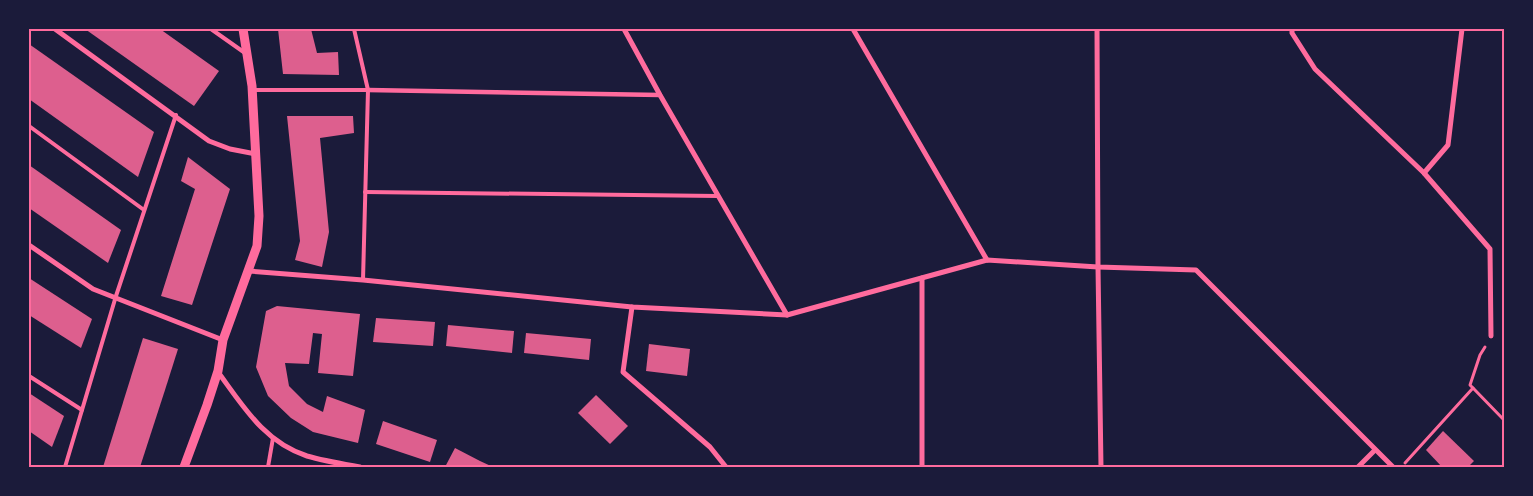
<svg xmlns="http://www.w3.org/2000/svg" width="1533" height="496" font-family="Roboto,sans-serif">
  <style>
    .building { fill: #dd5f8e }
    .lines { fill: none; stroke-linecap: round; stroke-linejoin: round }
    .path { stroke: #ff6b9d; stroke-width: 3 }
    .service { stroke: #ff6b9d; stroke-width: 4 }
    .pedestrian { stroke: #ff6b9d; stroke-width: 4.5 }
    .minor { stroke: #ff6b9d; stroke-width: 5 }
    .tertiary { stroke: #ff6b9d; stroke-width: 9 }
    .neatline { fill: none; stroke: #ff6b9d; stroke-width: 2 }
  </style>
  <rect width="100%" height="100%" fill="#1b1b3a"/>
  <g class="building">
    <polygon points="85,29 160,29 219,71 194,106"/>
    <polygon points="278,29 311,29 317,53 338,52 339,75 283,74"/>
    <polygon points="29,44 154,132 138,177 29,99"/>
    <polygon points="287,116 353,116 354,133 320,138 329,232 322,267 295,260 300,241"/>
    <polygon points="188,157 230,189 192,305 161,296 195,189 181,181"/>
    <polygon points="29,165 121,230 108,263 29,208"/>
    <polygon points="29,278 92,319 81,348 29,315"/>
    <polygon points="277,306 360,314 353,376 318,373 322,334 313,333 309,364 285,363 289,386 307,404 323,412 327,396 365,410 358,443 313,432 291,418 268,396 256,367 266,311"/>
    <polygon points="376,318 435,322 433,346 373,342"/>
    <polygon points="448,325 514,331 512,353 446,346"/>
    <polygon points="526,333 591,339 589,360 524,353"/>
    <polygon points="143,338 178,349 165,390 140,467 103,467"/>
    <polygon points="649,344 690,349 687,376 646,371"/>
    <polygon points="29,393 64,416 52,447 29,431"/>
    <polygon points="596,395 628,426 610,444 578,413"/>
    <polygon points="383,421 437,440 430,462 376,444"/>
    <polygon points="1443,431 1474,461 1468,467 1442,467 1426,450"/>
    <polygon points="455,448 480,461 493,467 445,467"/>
  </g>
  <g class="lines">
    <g class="path">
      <polyline points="1473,388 1504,420"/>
      <polyline points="1405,463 1473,388 1470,385 1480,355 1485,347"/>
    </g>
    <g class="service">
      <polyline points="211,29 245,53"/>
      <polyline points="354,29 368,90 363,280"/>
      <polyline points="252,90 368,90"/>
      <polyline points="29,126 144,210"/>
      <polyline points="365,192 718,196"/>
      <polyline points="29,376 82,410"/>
      <polyline points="65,467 116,296 176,115"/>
      <polyline points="268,467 273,438"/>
    </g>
    <polyline class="pedestrian" points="368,90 660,95"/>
    <g class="minor">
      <polyline points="55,29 209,141 230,149 256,154"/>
      <polyline points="624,29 660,95 787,315"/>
      <polyline points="853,29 987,260"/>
      <polyline points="1097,29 1098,267 1101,467"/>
      <polyline points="1292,29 1292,33 1315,69 1424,173 1490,249 1491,336"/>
      <polyline points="1424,173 1448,145 1462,29"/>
      <polyline points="29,245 93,289 223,340"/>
      <polyline points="249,271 363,280 632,307 787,315 987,260 1098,267 1196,270 1393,467"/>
      <polyline points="632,307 623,372 710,447 726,467"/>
      <path d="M218,372C243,406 264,442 307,456C324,461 343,464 360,467"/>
      <polyline points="922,467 922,278"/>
      <polyline points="1358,467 1375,450"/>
    </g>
    <polyline class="tertiary" points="184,467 207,405 218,371 223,340 257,246 259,216 252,86 243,29"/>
  </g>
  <rect width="1533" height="496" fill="none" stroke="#1b1b3a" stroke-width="60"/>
  <rect x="30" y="30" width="1473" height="436" class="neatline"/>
</svg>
